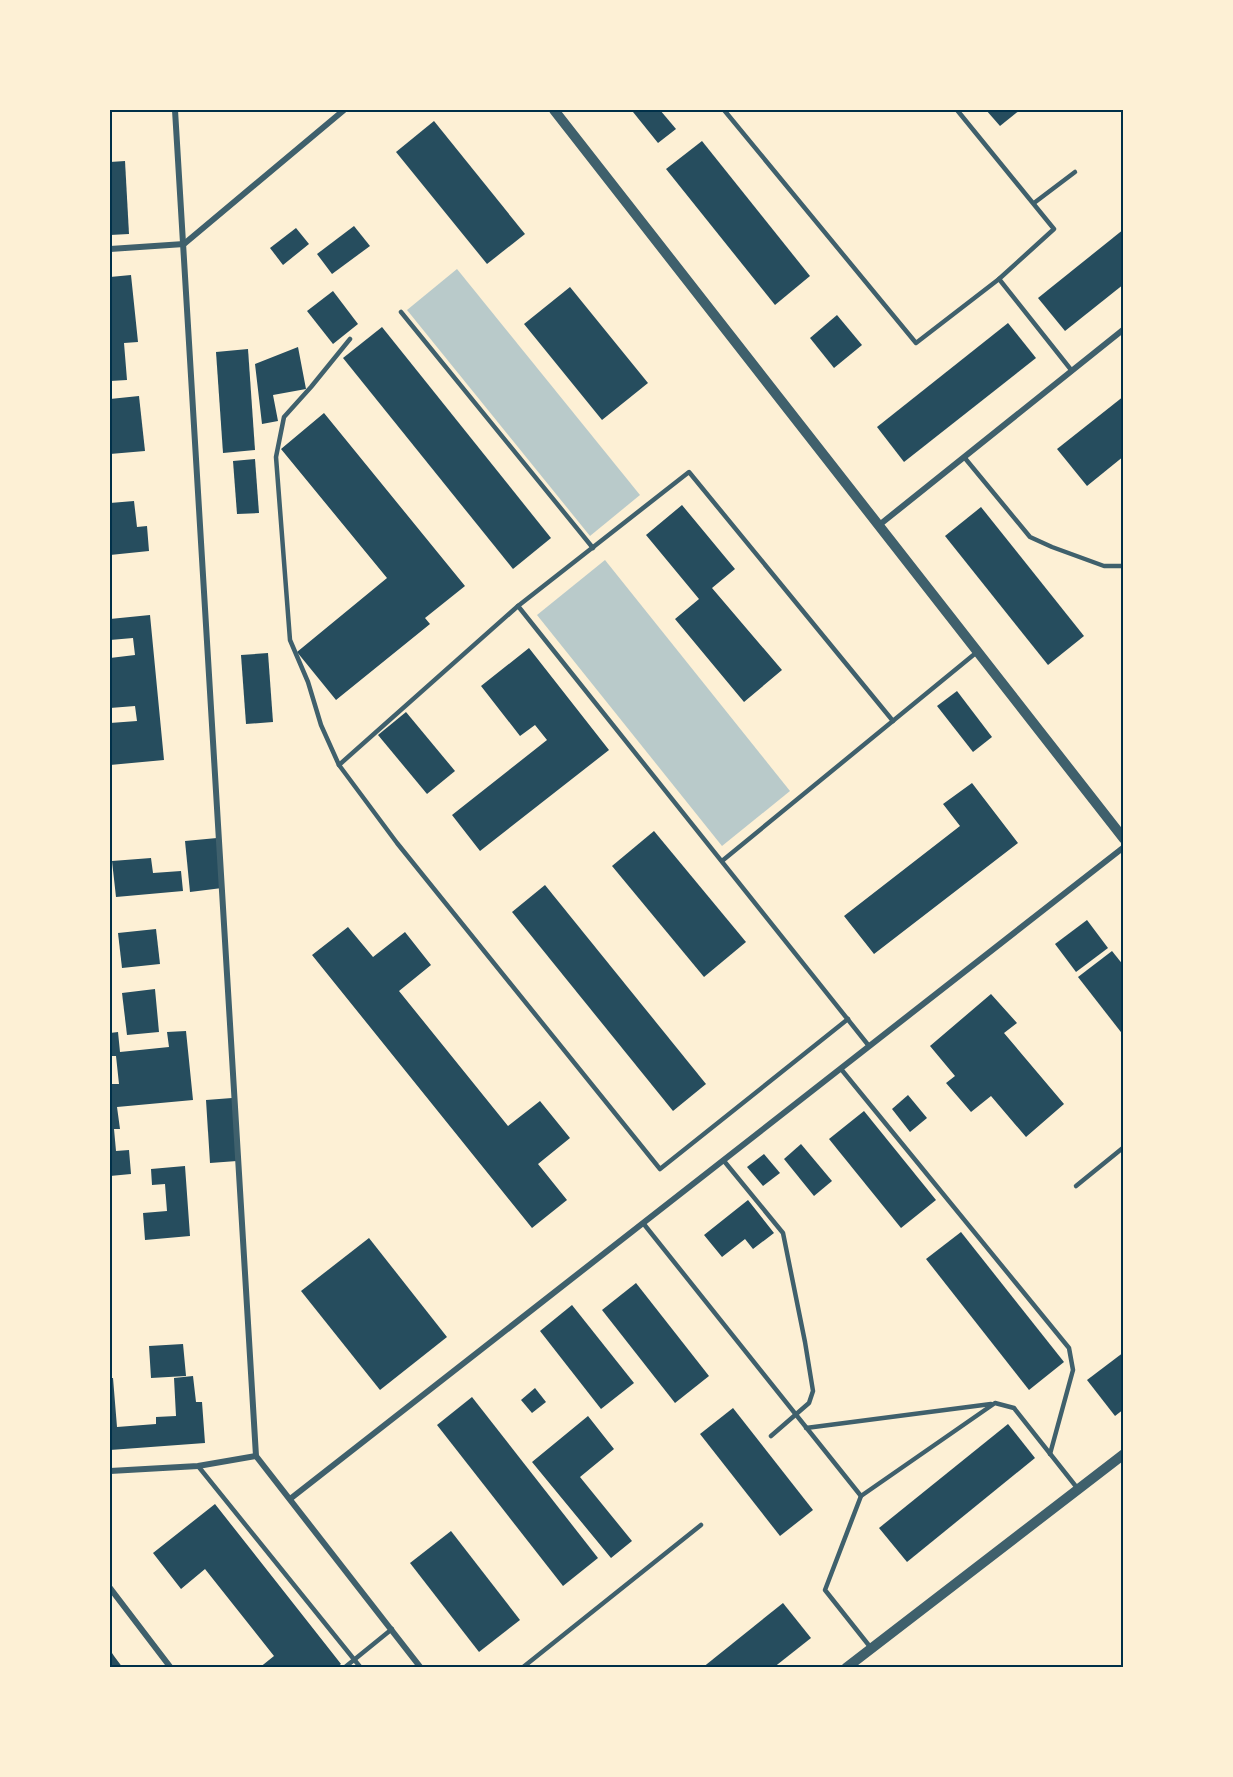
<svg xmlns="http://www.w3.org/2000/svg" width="1233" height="1777" font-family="Overpass,sans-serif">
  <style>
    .green { fill: #b9caca }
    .building { fill: #264d5e }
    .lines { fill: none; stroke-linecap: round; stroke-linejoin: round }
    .service { stroke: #3f606c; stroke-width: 4.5 }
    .minor { stroke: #3f606c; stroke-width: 6 }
    .tertiary { stroke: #3f606c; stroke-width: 10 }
    .neatline { fill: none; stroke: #003049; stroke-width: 2 }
  </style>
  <rect width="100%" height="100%" fill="#fdf0d5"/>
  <g class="green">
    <polygon points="457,269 640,495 590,536 407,310"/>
    <polygon points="605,560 790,791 722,846 537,615"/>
  </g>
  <g class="building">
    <polygon points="635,110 660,110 676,129 658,143 633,112"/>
    <polygon points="986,110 1020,110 1000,126"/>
    <polygon points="434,121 525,234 487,264 396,152"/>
    <polygon points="702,141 810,276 775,305 666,169"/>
    <polygon points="125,161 129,234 110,235 110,162"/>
    <polygon points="354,226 370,246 332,274 317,254"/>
    <polygon points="296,228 309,244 283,265 270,248"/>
    <polygon points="1124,229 1124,284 1065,331 1038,298"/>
    <polygon points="131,275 138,342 124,343 127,380 110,381 110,277"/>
    <polygon points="570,287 648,383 602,420 524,324"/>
    <polygon points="333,291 358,324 333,344 307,311"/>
    <polygon points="837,315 862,345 834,368 810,338"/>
    <polygon points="1008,323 1036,358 904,462 877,427"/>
    <polygon points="382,327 551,538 513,569 343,358"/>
    <polygon points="298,347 306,389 273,395 278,421 262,424 255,364"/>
    <polygon points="248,349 255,450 223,453 216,352"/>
    <polygon points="139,396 145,451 110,454 110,399"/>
    <polygon points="1124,396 1124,456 1087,486 1057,449"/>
    <polygon points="324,413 465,586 425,618 430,624 336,700 297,652 387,578 281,449"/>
    <polygon points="255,459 259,513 237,514 233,461"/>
    <polygon points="134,501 137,527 147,526 149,551 110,555 110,503"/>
    <polygon points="682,505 735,569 712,588 782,670 744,702 675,619 699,599 646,535"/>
    <polygon points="981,507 1084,636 1048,665 945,536"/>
    <polygon points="150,615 164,760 110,765 110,723 137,721 135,706 110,708 110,658 135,655 133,638 110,640 110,619"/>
    <polygon points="529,648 609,750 480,851 452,815 547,740 535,725 520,736 481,686"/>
    <polygon points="268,653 273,722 246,724 241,655"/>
    <polygon points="957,691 992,737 973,752 937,706"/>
    <polygon points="406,712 455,771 427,794 378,735"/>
    <polygon points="972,783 1018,843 874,954 844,916 960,826 943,804"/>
    <polygon points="654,831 746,942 704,977 612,866"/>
    <polygon points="217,838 222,888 190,892 185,841"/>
    <polygon points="151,858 153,873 181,871 183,891 116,897 112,861"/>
    <polygon points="545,885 706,1084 673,1111 512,912"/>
    <polygon points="1087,920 1108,948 1076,972 1055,944"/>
    <polygon points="348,927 373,957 405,932 431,965 399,991 508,1126 540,1101 570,1138 538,1164 567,1200 532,1228 312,955"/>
    <polygon points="156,929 160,964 122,968 118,933"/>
    <polygon points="1112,951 1124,966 1124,1036 1078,977"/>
    <polygon points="155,989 159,1032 127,1035 122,993"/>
    <polygon points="991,994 1017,1023 1004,1033 1064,1104 1026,1137 991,1096 971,1112 946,1083 955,1076 930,1046"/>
    <polygon points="186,1031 193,1100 117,1107 120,1129 114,1129 116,1151 129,1150 131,1174 110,1176 110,1084 119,1084 116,1056 110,1056 110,1033 118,1032 120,1052 169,1047 167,1032"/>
    <polygon points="908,1095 927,1118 910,1132 892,1109"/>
    <polygon points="232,1098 237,1161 210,1163 206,1100"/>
    <polygon points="864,1111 936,1200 901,1228 829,1139"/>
    <polygon points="801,1144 832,1181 814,1196 784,1159"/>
    <polygon points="764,1154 780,1173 763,1186 747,1167"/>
    <polygon points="185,1166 190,1236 145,1240 143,1213 167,1211 165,1184 152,1185 151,1169"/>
    <polygon points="748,1200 774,1233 753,1249 745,1239 722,1257 704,1235"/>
    <polygon points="961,1232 1064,1362 1029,1390 926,1259"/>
    <polygon points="369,1238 447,1337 380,1390 301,1291"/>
    <polygon points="636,1283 709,1376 675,1403 602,1310"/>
    <polygon points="572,1305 634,1383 601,1409 540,1331"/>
    <polygon points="183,1344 186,1376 151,1378 149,1346"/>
    <polygon points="1124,1352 1124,1409 1115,1416 1087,1380"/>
    <polygon points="193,1376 196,1402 202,1402 205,1443 110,1450 110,1378 113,1378 117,1427 156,1424 156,1417 176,1416 174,1378"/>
    <polygon points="535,1388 546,1402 532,1413 521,1400"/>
    <polygon points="472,1397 598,1558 563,1586 437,1425"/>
    <polygon points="733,1408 813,1510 780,1536 700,1434"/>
    <polygon points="588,1416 614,1449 580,1477 632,1541 611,1558 532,1462"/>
    <polygon points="1008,1424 1035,1458 907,1562 879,1528"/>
    <polygon points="215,1504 341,1664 336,1668 259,1668 274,1656 205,1569 181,1589 153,1553"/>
    <polygon points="451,1531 520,1620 479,1652 410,1563"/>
    <polygon points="783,1603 811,1638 773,1668 702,1668"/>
    <polygon points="110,1650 114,1656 123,1668 110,1668"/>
  </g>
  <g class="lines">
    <g class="service">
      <polyline points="724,110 916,343 999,279 1054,229 957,110"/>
      <polyline points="1034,203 1075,172"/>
      <polyline points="999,279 1072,371"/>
      <polyline points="401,312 593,548"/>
      <polyline points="350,339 311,387 284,417 276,457 290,640 308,682 321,725 339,765 518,606"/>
      <polyline points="964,457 1030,537 1052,547 1104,566 1124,566"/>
      <polyline points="339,765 397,843 660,1169 848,1019"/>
      <polyline points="722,861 977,652"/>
      <polyline points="869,1046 518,606 689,472 893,721"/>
      <polyline points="841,1069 1069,1348 1073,1370 1050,1454"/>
      <polyline points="724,1161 783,1233 805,1342 813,1391 809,1403 771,1436"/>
      <polyline points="1076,1186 1124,1147"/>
      <polyline points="643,1223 861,1496"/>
      <polyline points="806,1428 991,1404"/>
      <polyline points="198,1466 361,1668"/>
      <polyline points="871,1648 825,1590 861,1496 995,1403 1014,1408 1078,1489"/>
      <polyline points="344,1668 392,1629"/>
      <polyline points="522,1668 701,1525"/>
    </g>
    <g class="minor">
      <polyline points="175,110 256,1456 421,1668"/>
      <polyline points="110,249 184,244 344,110"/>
      <polyline points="878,526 1124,329"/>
      <polyline points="110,1471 198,1466 256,1456"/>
      <polyline points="290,1499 1124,847"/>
      <polyline points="110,1588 171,1668"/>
    </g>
    <g class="tertiary">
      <polyline points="554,110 1124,839"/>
      <polyline points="846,1668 1124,1454"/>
    </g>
  </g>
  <rect width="1233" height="1777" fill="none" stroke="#fdf0d5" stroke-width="222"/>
  <rect x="111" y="111" width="1011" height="1555" class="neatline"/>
</svg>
